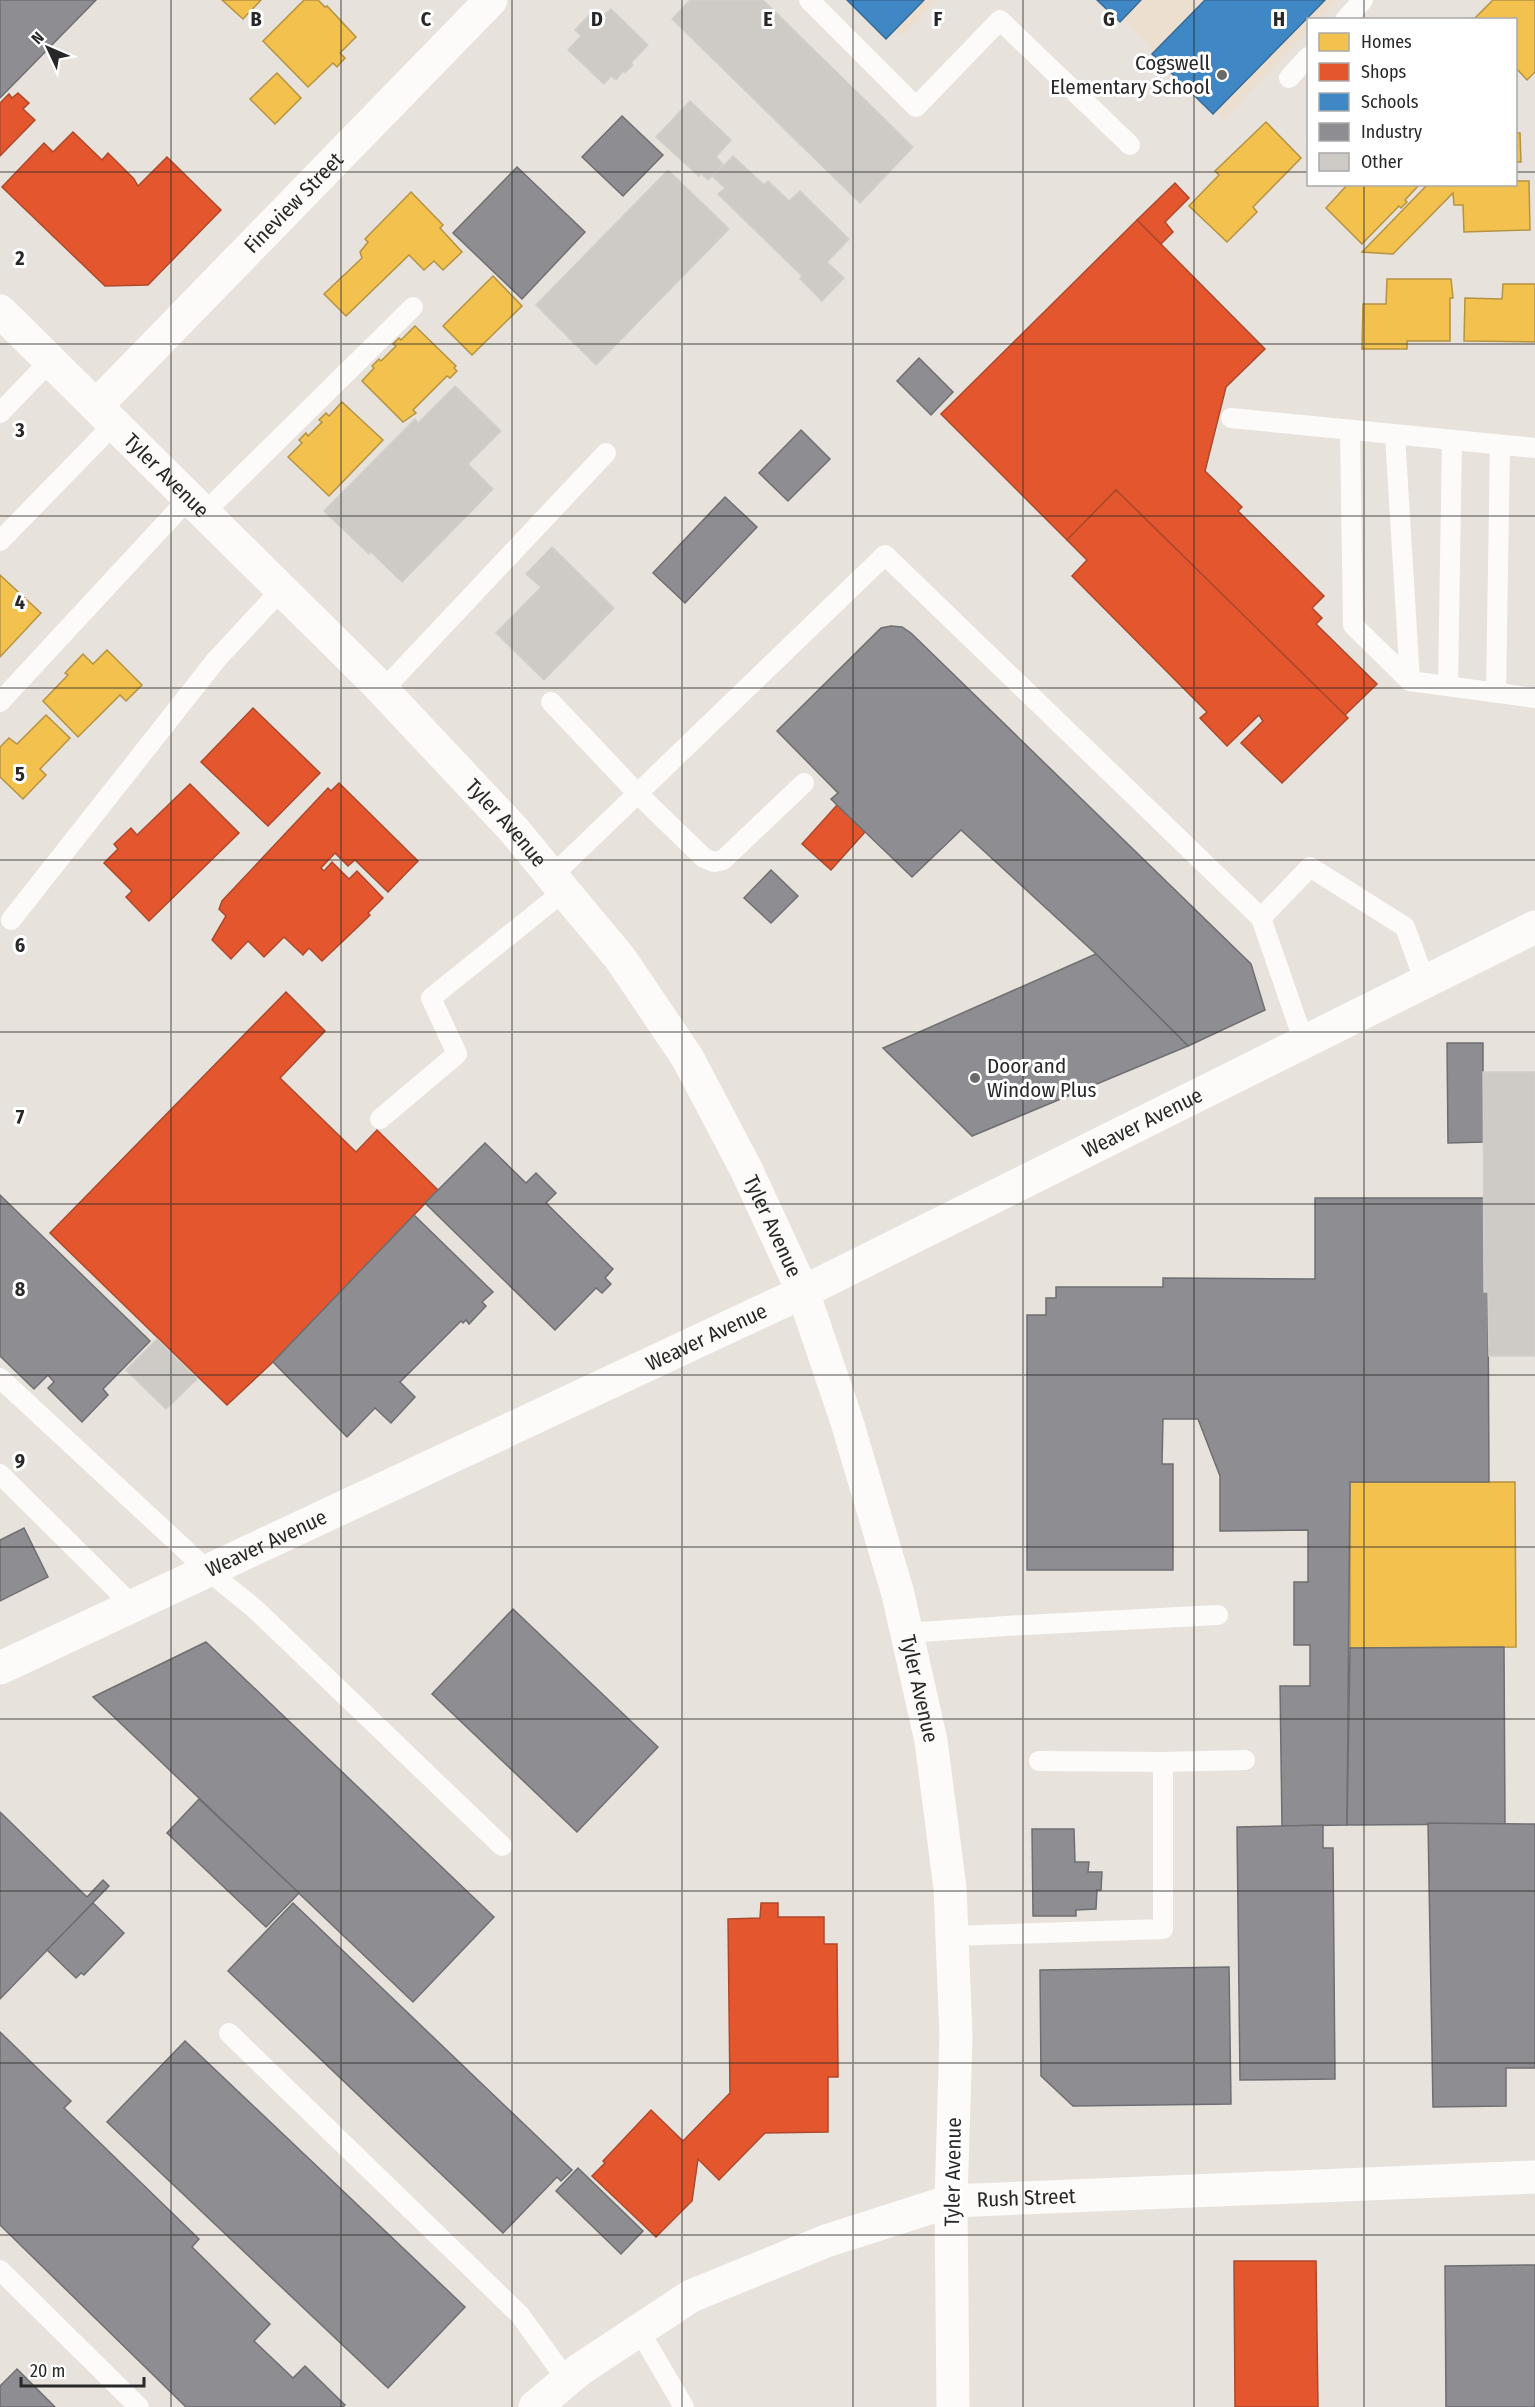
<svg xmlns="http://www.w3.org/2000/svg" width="1535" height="2407" font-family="'Fira Sans Condensed',sans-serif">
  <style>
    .education { fill: #ecdfd0 }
    .homes { fill: #f2c14e; stroke: #b59343; stroke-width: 1.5 }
    .shops { fill: #e4572e; stroke: #ac492c; stroke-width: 1.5 }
    .schools { fill: #3f88c5; stroke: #386b96; stroke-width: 1.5 }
    .industry { fill: #8d8d92; stroke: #6f6f72; stroke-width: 1.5 }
    .building { fill: #cecac6; stroke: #d2cec9; stroke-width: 1.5 }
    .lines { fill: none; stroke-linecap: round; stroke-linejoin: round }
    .lane { stroke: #fcfbfa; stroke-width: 20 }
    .street { stroke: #fcfbfa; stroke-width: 33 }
    .secondary { stroke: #fcfbfa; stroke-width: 33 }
    .grid { fill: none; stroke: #282828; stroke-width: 1.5; stroke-opacity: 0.55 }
    .poi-dot { fill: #6b6967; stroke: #fff; stroke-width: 2 }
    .labels { text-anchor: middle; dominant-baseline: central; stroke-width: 6; stroke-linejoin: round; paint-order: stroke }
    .poi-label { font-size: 21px; fill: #282828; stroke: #fff; text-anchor: end }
    .street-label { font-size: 21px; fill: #282828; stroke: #fff }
    .grid-label { font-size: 20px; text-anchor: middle; font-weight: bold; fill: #282828; stroke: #fff; stroke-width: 6; stroke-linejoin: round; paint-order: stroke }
  </style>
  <rect width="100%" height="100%" fill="#e8e2dc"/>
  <g class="education">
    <polygon points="867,0 937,0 903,36"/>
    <polygon points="1103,0 1338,0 1320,19 1308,20 1308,31 1223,120"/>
  </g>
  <g class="homes">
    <polygon points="222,0 261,0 243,19"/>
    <polygon points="304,0 318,0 325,7 327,6 356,37 340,53 345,58 337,67 333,63 308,87 263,41"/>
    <polygon points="1493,0 1535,0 1535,72 1527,80 1516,68 1516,20 1473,20"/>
    <polygon points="277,73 301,98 275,124 250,99"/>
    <polygon points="1266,122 1301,158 1253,207 1257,212 1227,242 1189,206 1219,175 1215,171"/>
    <polygon points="1516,133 1520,133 1521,162 1516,162"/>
    <polygon points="1516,181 1529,181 1530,230 1464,232 1463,205 1454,205 1453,193 1393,254 1362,252 1428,184 1516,184"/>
    <polygon points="1348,184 1420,184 1405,200 1407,202 1401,208 1399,206 1362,244 1326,208"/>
    <polygon points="411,192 443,225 440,228 462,252 443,270 434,261 424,270 409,255 346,316 324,294 362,258 360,252 368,242 365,239"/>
    <polygon points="493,276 522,306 472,355 443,326"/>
    <polygon points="1387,279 1451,279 1453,298 1450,298 1450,341 1407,341 1407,349 1362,349 1363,304 1386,304"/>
    <polygon points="1503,284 1535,284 1535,342 1464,341 1465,298 1502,299"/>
    <polygon points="415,326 456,366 454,368 457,371 450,378 447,376 413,410 416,413 403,422 362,381 374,368 372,366 379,359 381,361 396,346 393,344 399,338 401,340"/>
    <polygon points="342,402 383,440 329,496 288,457 302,443 299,440 306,433 308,436 322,422 319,420 326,413 329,416"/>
    <polygon points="0,575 41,613 0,657"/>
    <polygon points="107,650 142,685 126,701 120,695 78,737 43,701 68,675 65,673 83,654 93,664"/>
    <polygon points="46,715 70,738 40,769 46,775 23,799 0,777 0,747 9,738 17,744"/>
    <polygon points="1350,1482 1515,1482 1516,1647 1350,1648"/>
  </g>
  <g class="shops">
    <polygon points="18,93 29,103 23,109 35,120 0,156 0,103 9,94 12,98"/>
    <polygon points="73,132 102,160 108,153 134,179 138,186 167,157 221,210 148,285 105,286 2,187 44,143 53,152"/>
    <polygon points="1175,183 1189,198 1165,222 1173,232 1161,244 1137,220"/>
    <polygon points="1137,220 1265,349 1226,387 1205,471 1242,507 1238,511 1324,596 1312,608 1322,618 1316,624 1377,684 1345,715 1116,490 1067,540 941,414"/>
    <polygon points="1116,490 1348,718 1282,783 1241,743 1263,721 1259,715 1227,746 1200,718 1207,712 1072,576 1087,560 1067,540"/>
    <polygon points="253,708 320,773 268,826 201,762"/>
    <polygon points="339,783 418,861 388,892 355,860 348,866 335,853 321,868 324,871 332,862 349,879 357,871 383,898 368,913 370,915 363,922 322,961 309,948 303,955 284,937 264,957 248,941 231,959 212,940 226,916 219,909 222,901 328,788 331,791"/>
    <polygon points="190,784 239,833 149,921 126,897 132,891 104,863 118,849 114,844 131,828 137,835"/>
    <polygon points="837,805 865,832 831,870 802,844"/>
    <polygon points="286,992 325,1031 280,1078 356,1152 377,1130 438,1190 273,1362 227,1405 50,1233"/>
    <polygon points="761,1903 778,1903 778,1917 824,1917 824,1944 837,1944 838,2077 828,2077 828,2132 765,2133 719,2180 698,2159 692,2201 656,2237 592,2176 605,2163 603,2161 651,2110 683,2141 730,2093 728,1919 760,1918"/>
    <polygon points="1234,2261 1316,2261 1318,2407 1235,2407"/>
  </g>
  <g class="schools">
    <polygon points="847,0 924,0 886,39"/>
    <polygon points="1097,0 1141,0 1120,22"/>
    <polygon points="1205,0 1325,0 1213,114 1152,54"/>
  </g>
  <g class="industry">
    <polygon points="0,0 96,0 0,98"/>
    <polygon points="622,116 663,155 623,196 582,157"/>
    <polygon points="517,167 585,232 522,299 453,233"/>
    <polygon points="919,358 953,392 931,415 897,381"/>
    <polygon points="801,430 830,459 788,501 759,473"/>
    <polygon points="725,497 757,527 685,603 653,573"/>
    <polygon points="891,626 902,627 911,633 1251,964 1265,1010 1188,1046 1096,954 961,830 912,877 837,805 831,799 838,793 777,731 881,628"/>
    <polygon points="771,870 798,896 771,923 744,898"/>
    <polygon points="1096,954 1188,1046 972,1136 883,1048"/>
    <polygon points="1447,1043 1483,1043 1483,1142 1448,1143"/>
    <polygon points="485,1143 526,1183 536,1173 556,1193 546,1203 613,1269 605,1278 611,1284 602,1293 596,1288 555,1330 425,1203"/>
    <polygon points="0,1195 150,1341 103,1389 108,1395 82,1422 48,1388 54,1382 48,1375 34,1389 0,1356"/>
    <polygon points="1315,1198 1484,1198 1484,1292 1488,1292 1489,1482 1350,1482 1347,1825 1282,1826 1280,1686 1310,1686 1310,1645 1294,1645 1294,1582 1308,1582 1308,1530 1220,1531 1220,1476 1198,1419 1163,1419 1162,1464 1173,1464 1173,1570 1027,1570 1027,1315 1046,1315 1046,1298 1056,1298 1056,1287 1163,1287 1163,1278 1315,1279"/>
    <polygon points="414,1215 493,1292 482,1302 486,1306 469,1324 466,1320 463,1323 461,1321 400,1382 415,1397 391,1423 375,1408 347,1437 273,1362"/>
    <polygon points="24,1528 48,1577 0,1601 0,1540"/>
    <polygon points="513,1609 658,1747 577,1832 432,1694"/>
    <polygon points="206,1642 494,1917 413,2002 93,1697"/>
    <polygon points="1504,1647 1505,1824 1347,1825 1350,1648"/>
    <polygon points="199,1799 299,1893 266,1927 167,1833"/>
    <polygon points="0,1812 87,1897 103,1880 109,1886 0,1999"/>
    <polygon points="1428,1823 1535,1824 1535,2068 1506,2068 1506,2106 1433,2107"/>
    <polygon points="1323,1825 1323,1848 1333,1848 1335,2079 1240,2080 1237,1827"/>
    <polygon points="1032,1829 1074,1829 1075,1862 1089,1862 1088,1872 1102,1872 1101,1890 1097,1890 1096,1909 1076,1910 1076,1916 1033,1916"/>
    <polygon points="93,1903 124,1933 84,1975 81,1973 76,1978 47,1950"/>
    <polygon points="293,1903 572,2170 561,2181 557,2177 503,2233 228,1971"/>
    <polygon points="1229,1967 1231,2104 1073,2106 1041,2076 1040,1970"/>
    <polygon points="0,2032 71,2101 64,2108 199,2239 192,2247 270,2324 254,2341 293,2378 305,2366 345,2405 343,2407 186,2407 0,2225"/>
    <polygon points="185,2041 465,2307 388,2388 107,2122"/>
    <polygon points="578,2168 643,2231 621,2254 556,2191"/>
    <polygon points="1535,2265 1535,2407 1446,2407 1445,2266"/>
    <polygon points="17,2369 55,2407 0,2407 0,2386"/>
  </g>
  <g class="building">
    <polygon points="690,0 763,0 913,147 860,203 672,19"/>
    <polygon points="611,9 648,45 631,63 633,65 625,73 623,71 616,80 611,76 604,84 568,50 581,36 575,30 591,13 597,20"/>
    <polygon points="690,101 731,140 716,157 723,164 708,180 701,173 699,176 656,137"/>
    <polygon points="733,156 764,185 768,181 789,201 800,191 849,239 827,262 844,278 822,301 800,279 802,276 718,194 725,188 713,177"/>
    <polygon points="668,170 729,229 596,365 536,305"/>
    <polygon points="455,386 501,431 468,464 493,489 402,582 371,552 369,554 324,511 415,419 418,423"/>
    <polygon points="552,547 614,608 544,680 496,633 541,587 526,574"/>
    <polygon points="1483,1072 1535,1072 1535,1356 1489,1356 1488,1292 1484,1292"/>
    <polygon points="157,1339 197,1379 166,1409 126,1370"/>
  </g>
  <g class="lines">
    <g class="lane">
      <polyline points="809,0 916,107 1000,20 1130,145"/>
      <polyline points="1345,20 1363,0"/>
      <polyline points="1289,78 1308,57"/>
      <polyline points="0,413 51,360"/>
      <polyline points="1231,418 1535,448"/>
      <polyline points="1350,430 1353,625 1410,681 1535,698"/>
      <polyline points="1395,435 1410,681"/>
      <polyline points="205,512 413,307"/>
      <polyline points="0,541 115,423"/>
      <polyline points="1448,686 1452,440"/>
      <polyline points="383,690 606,453"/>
      <polyline points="1496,692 1500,445"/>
      <polyline points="0,702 190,497"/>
      <polyline points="551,702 638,794 704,858 714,862 723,860 804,783"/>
      <polyline points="552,876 885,555 1261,918"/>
      <polyline points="11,920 216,660 282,589"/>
      <polyline points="1304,1042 1261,918 1310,867 1405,927 1425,982"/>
      <polyline points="380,1119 457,1054 431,998 564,891"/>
      <polyline points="0,1378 207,1570 254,1608 502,1846"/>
      <polyline points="0,1474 133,1606"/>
      <polyline points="907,1633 1006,1626 1218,1615"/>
      <polyline points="1163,1762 1245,1760"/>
      <polyline points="952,1936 1163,1929 1163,1762 1039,1761"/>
      <polyline points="229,2033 520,2315 567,2380"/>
      <polyline points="0,2270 139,2407"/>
      <polyline points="639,2330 684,2407"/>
    </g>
    <g class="street">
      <path id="s1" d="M97,405L491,0"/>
      <path id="s2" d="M0,1668L803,1292L1535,927"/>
    </g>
    <g class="secondary">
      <path id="s3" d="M0,311L375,682L514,830L564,891L620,958L687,1057L746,1169L803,1292L847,1422L898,1594L931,1741L950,1888L956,2036L951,2201L953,2407"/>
      <path id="s4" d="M535,2407L579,2370L691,2296L826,2241L951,2201L1535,2177"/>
    </g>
  </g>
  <path class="grid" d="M171,0V2407M341,0V2407M512,0V2407M682,0V2407M853,0V2407M1023,0V2407M1194,0V2407M1364,0V20M0,172H1308M1516,172H1535M1364,184V2407M0,344H1535M0,516H1535M0,688H1535M0,860H1535M0,1032H1535M0,1204H1535M0,1375H1535M0,1547H1535M0,1719H1535M0,1891H1535M0,2063H1535M0,2235H1535"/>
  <g class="poi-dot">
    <circle cx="1222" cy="75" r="6"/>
    <circle cx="975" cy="1078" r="6"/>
  </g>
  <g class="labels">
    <g class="poi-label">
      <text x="1210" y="63">Cogswell<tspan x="1210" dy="24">Elementary School</tspan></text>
      <text x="987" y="1066" text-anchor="start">Door and<tspan x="987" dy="24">Window Plus</tspan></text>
    </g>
    <g class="street-label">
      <text stroke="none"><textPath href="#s1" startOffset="282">Fineview Street</textPath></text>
      <text stroke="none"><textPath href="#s3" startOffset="234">Tyler Avenue</textPath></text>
      <text stroke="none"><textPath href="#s3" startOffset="720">Tyler Avenue</textPath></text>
      <text stroke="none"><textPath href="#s2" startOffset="1266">Weaver Avenue</textPath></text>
      <text stroke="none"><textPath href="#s3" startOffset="1206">Tyler Avenue</textPath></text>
      <text stroke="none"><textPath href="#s2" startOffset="780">Weaver Avenue</textPath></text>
      <text stroke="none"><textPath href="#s2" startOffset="294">Weaver Avenue</textPath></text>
      <text stroke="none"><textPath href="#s3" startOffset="1692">Tyler Avenue</textPath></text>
      <text transform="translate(953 2172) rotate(-89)">Tyler Avenue</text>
      <text stroke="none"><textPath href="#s4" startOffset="544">Rush Street</textPath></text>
    </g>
  </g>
  <g class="grid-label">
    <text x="256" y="26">B</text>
    <text x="426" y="26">C</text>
    <text x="597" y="26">D</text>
    <text x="768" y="26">E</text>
    <text x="938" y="26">F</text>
    <text x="1109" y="26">G</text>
    <text x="1279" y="26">H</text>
    <text x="20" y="265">2</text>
    <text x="20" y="437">3</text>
    <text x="20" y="609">4</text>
    <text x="20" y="781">5</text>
    <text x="20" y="952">6</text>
    <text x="20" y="1124">7</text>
    <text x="20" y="1296">8</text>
    <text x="20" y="1468">9</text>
  </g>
  <rect x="1307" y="18" width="210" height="168" fill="#ffffff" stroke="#a9a9a9" stroke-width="1.5"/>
  <rect x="1319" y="33" width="30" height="18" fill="#f2c14e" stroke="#a9a9a9" stroke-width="1.5"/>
  <text x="1361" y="48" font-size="18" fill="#282828">Homes</text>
  <rect x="1319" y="63" width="30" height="18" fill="#e4572e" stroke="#a9a9a9" stroke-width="1.5"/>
  <text x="1361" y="78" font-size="18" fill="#282828">Shops</text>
  <rect x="1319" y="93" width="30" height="18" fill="#3f88c5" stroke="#a9a9a9" stroke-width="1.5"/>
  <text x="1361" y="108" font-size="18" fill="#282828">Schools</text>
  <rect x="1319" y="123" width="30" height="18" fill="#8d8d92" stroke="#a9a9a9" stroke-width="1.5"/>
  <text x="1361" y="138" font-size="18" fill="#282828">Industry</text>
  <rect x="1319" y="153" width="30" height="18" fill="#cecac6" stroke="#a9a9a9" stroke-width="1.5"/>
  <text x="1361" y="168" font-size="18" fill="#282828">Other</text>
  <g transform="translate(48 48) rotate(314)" stroke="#ffffff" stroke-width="4.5" paint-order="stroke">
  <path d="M0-4.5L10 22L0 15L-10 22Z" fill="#282828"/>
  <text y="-9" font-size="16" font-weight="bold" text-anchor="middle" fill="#282828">N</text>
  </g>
  <path d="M21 2377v9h123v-9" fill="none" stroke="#282828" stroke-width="3"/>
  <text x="30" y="2377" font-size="18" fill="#282828" stroke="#ffffff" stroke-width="4.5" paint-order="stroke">20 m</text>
</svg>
